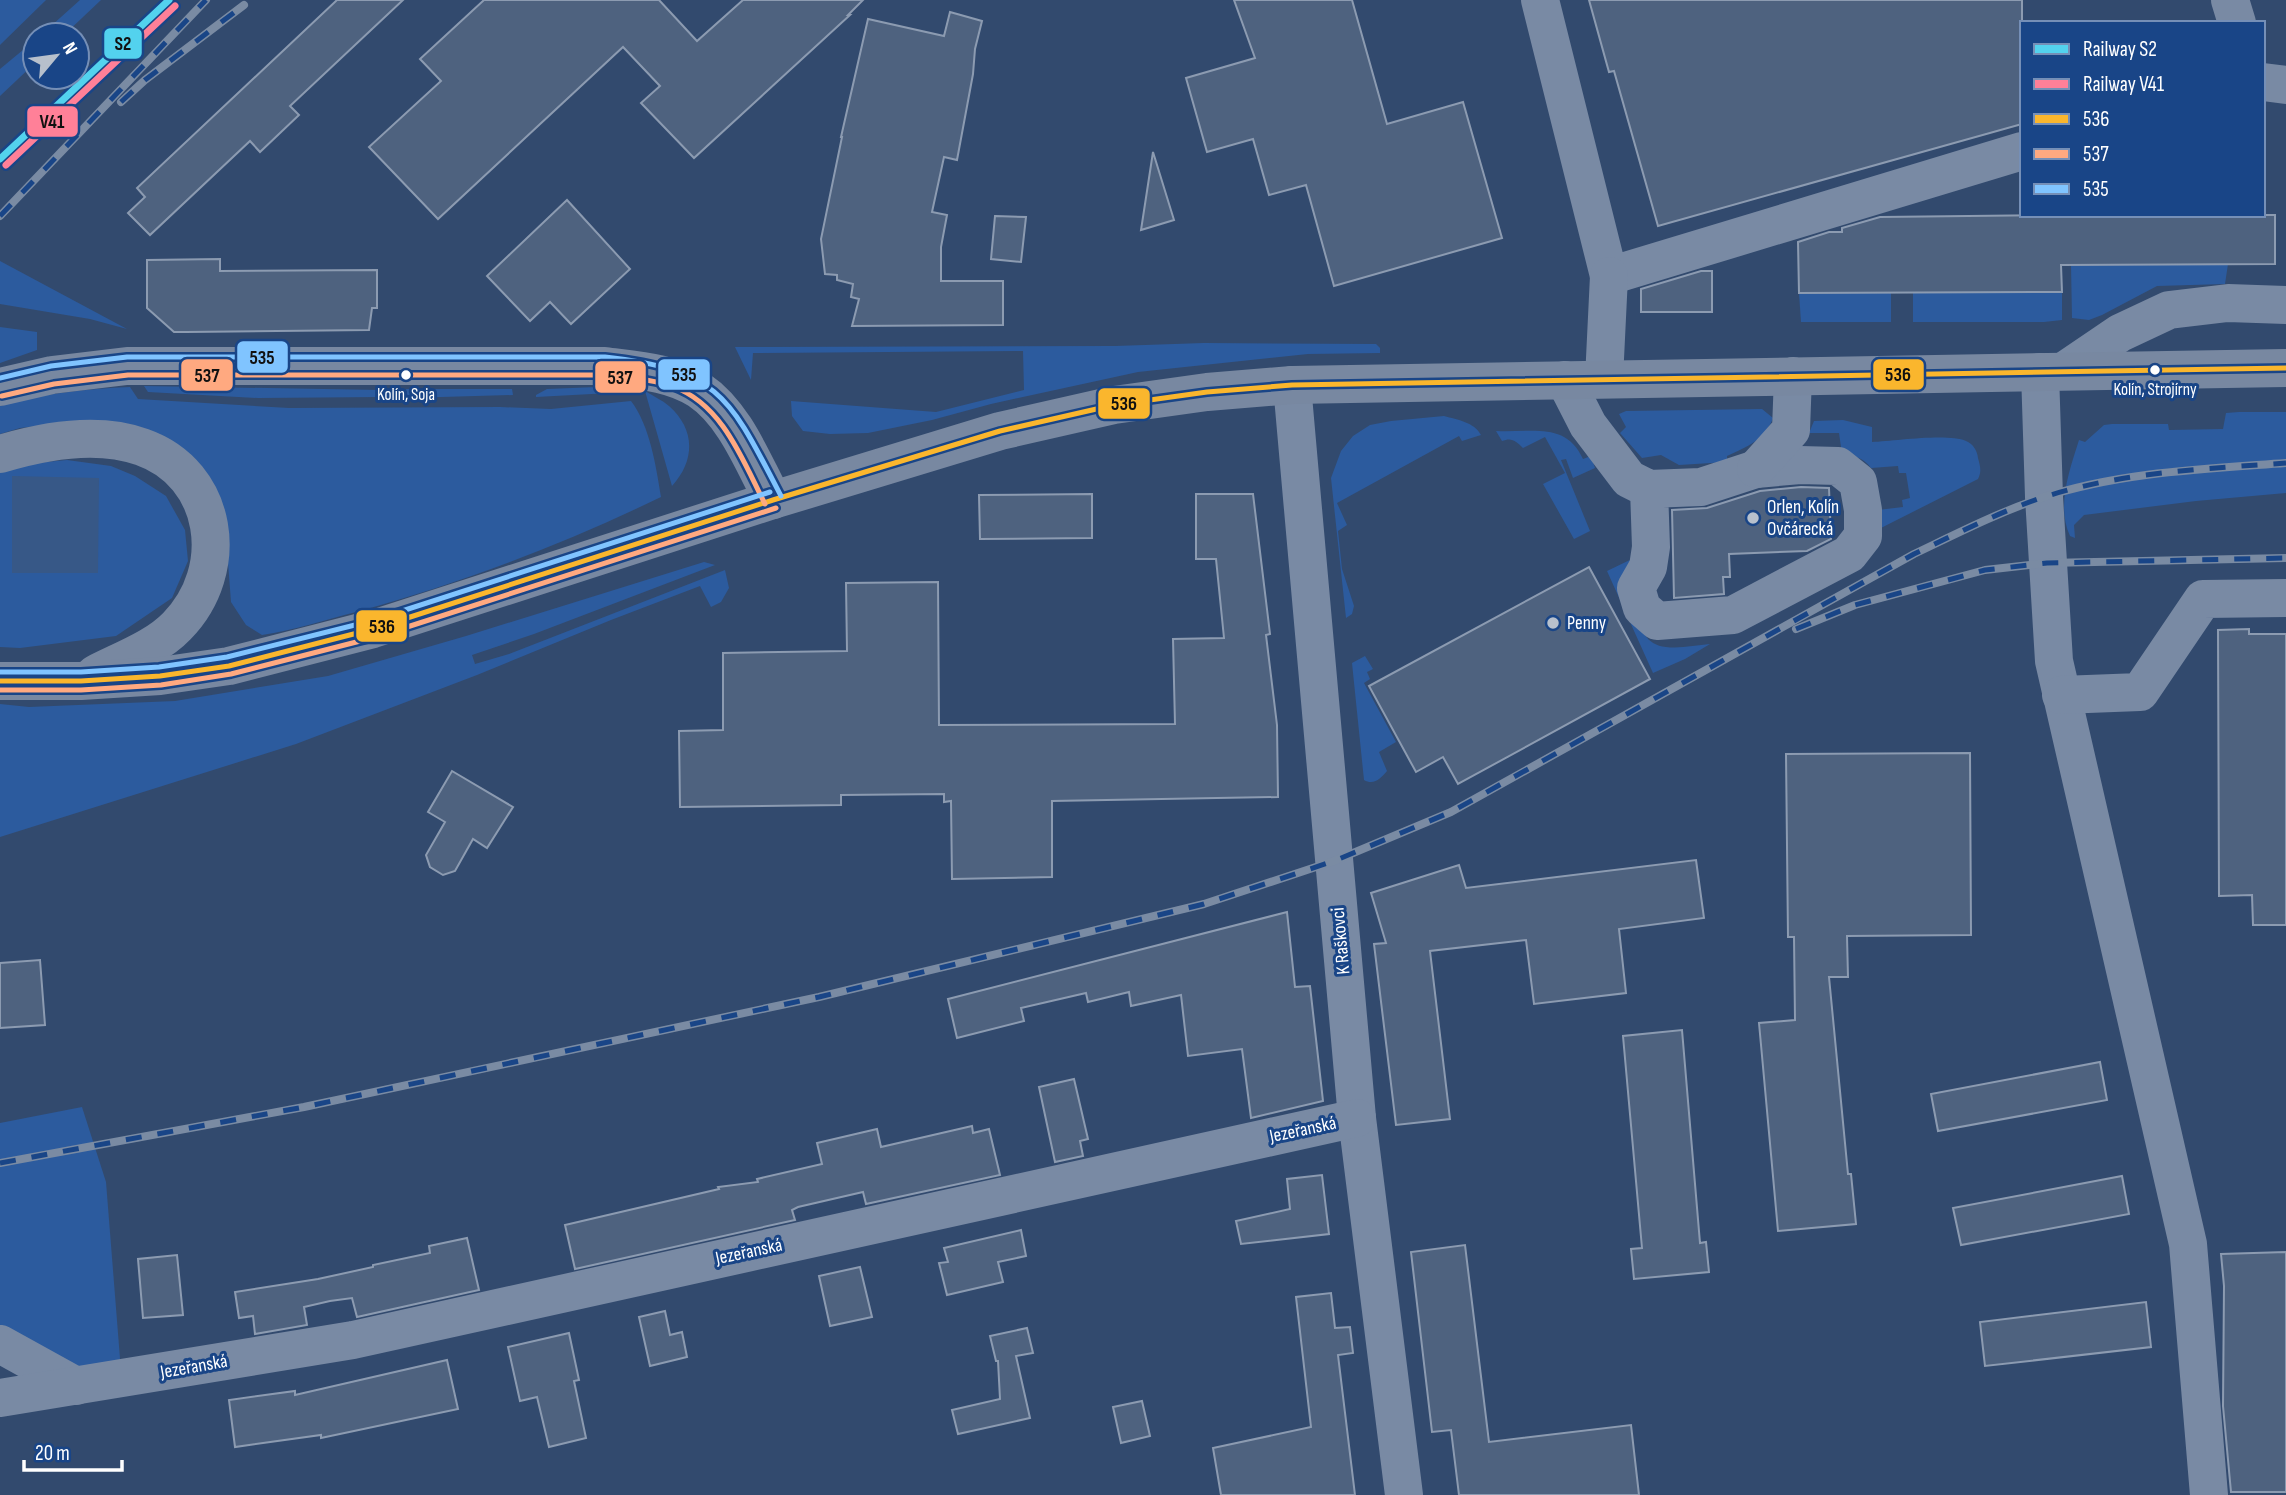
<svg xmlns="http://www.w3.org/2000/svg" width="2286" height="1495" font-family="'Sofia Sans Condensed',sans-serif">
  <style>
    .green { fill: #2c5b9e }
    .water { fill: #375887 }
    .building { fill: #4e627f; stroke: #8c9bb1; stroke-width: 2 }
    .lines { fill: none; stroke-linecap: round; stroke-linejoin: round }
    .minor { stroke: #798aa4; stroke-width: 38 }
    .major { stroke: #7888a1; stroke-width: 38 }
    .rail-casing { stroke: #7a8ba3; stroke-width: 8 }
    .rail { stroke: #194587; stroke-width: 5; stroke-dasharray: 16; stroke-linecap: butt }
    .bus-1-casing { stroke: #194587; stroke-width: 10 }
    .bus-2-casing { stroke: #194587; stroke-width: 10 }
    .bus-3-casing { stroke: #194587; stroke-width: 10 }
    .bus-1 { stroke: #fab62d; stroke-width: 5 }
    .bus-2 { stroke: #ffa980; stroke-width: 5 }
    .bus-3 { stroke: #80c4ff; stroke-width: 5 }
    .rail-1-casing { stroke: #194587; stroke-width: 12 }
    .rail-2-casing { stroke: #194587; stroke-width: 12 }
    .rail-1 { stroke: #53d2ee; stroke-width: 7 }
    .rail-2 { stroke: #ff8098; stroke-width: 7 }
    .bus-dot { fill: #fff; stroke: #194587; stroke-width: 2.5 }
    .poi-dot { fill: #b7c0cc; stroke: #194587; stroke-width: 2.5 }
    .labels { text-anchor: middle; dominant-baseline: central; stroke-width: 6; stroke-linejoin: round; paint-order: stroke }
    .bus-label { font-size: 17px; fill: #fff; stroke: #194587 }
    .poi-label { font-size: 19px; fill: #fff; stroke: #194587; text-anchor: start }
    .street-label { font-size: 19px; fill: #fff; stroke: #194587 }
    .line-badge { stroke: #194587; stroke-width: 2.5 }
    .pale-badge-label { font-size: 19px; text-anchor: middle; font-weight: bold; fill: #111 }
  </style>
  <rect width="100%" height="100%" fill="#324a6e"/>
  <g class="green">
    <polygon points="0,0 46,0 0,45"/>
    <polygon points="80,0 101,0 64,35 41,35"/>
    <polygon points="35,40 35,63 0,96 0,69"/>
    <polygon points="0,261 127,329 90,319 0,304"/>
    <polygon points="2228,264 2225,284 2157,286 2102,315 2089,320 2072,318 2071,265"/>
    <polygon points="2062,292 2062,320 2044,322 1913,322 1913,293"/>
    <polygon points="1799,293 1891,293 1891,322 1801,322"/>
    <polygon points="0,327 37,332 37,350 0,363"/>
    <polygon points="1204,343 1376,344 1380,348 1380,353 1308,354 1138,372 991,404 932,420 868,433 830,434 803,431 792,416 791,401 936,412 1024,390 1023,351 753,353 751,380 735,347 1115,346"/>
    <polygon points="144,386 381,390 382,397 258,398 148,392"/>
    <polygon points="621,386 628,387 629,392 536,397 536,395 547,389"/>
    <path d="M130,387L138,399L289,408L500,407L551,409L631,401C650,426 656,466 661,497C562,545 462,583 356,612C325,620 294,630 262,635L246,625L231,602L224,509L203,471L71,422L20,428L0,434V406C43,393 86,389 130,387Z"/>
    <polygon points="406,389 512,389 513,395 407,398"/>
    <path d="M645,391C653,396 662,400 669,406C696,430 695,461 672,486Z"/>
    <path d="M1762,409L1773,418C1765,440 1748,446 1727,456V462L1679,465L1661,455L1642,458L1620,433L1626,427L1619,414L1626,411Z"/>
    <path d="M2239,412H2286V493L2196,501L2084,515L2074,525L2075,538L2070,536C2056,506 2070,469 2079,440L2085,442L2104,425L2112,424H2168L2169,430L2223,429L2226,413Z"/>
    <path d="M1444,416C1458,420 1474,422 1481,435L1462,441L1459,436L1337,503L1347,525L1338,531L1342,569L1354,606L1352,614L1346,618L1331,478L1341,451L1353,436L1370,425L1391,421Z"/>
    <path d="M1843,420L1872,427V442C1894,441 1948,433 1966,441C1973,444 1977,450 1978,458C1980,466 1982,471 1978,479L1879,529L1878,510L1903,507L1902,500L1910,498L1906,473H1899L1898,466L1871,468C1863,457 1854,456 1842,454L1839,433H1809L1814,421Z"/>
    <path d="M1496,431C1531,433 1566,421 1583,459L1591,456L1595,468L1573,478L1566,459L1561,460L1590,531L1574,539L1543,484L1565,473L1545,437L1523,448C1516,441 1512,437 1502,441Z"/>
    <polygon points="67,460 111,466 135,476 166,496 185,530 188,561 172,598 116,636 20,648 0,647 0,472 26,464"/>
    <path d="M1634,558C1635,586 1628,643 1666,647C1680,649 1696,645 1710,644L1685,659L1653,673L1607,571Z"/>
    <polygon points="704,562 715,565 534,634 472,655 475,664 509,654 725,570 729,588 721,602 711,607 700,586 611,620 477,675 296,744 0,837 0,704 29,707 175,701 328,676 466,636"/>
    <path d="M1365,656L1373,669L1367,672L1370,679L1364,683L1396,742L1379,752L1387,771C1381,778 1374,786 1364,780L1352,663Z"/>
    <polygon points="82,1107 106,1182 121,1371 89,1374 0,1327 0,1123"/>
  </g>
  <polygon class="water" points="12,476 99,478 98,573 12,573"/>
  <g class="building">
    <polygon points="337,0 403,0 290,106 299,115 260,152 250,141 150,235 128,213 145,197 137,188"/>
    <polygon points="484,0 659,0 697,41 743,0 863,0 848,15 850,15 694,158 641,103 660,86 623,47 438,219 369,147 441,81 420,59"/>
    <polygon points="1234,0 1352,0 1387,124 1463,102 1502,238 1334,286 1306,185 1269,195 1253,139 1207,152 1186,78 1255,58"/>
    <polygon points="1589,0 2022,0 2022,124 1658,226 1614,71 1609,72"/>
    <polygon points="950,12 982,21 975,49 973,74 957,160 944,157 932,212 947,215 941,247 941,281 1003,281 1003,325 852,326 859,299 851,297 853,284 837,280 837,275 825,274 821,239 842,137 841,137 868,19 944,36"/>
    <polygon points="1153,152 1174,220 1141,230"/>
    <polygon points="567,200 630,269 571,324 550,302 530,321 487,276"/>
    <polygon points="2051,215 2275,215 2275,264 2061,265 2062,292 1799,293 1798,242 1829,232 1842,232 1842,228 1880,217"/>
    <polygon points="995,216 1026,217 1021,262 991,259"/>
    <polygon points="220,259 220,271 377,270 377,308 372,308 369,330 186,332 174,332 147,308 147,260"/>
    <polygon points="1701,271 1712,271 1712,312 1641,312 1641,289"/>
    <polygon points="1801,487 1829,488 1831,539 1807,551 1729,554 1730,577 1723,577 1724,594 1674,598 1672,510 1707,508 1760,491"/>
    <polygon points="1092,494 1092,538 980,539 979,495"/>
    <polygon points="1196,494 1253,494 1270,634 1266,635 1277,725 1278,797 1052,801 1052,877 952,879 951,801 944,802 944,794 841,795 841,805 680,807 679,731 723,730 723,653 847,651 846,583 938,582 939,725 1175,724 1173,639 1224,638 1216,559 1196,559"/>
    <polygon points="1589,567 1650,679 1458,784 1443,757 1416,772 1369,686"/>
    <polygon points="2249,629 2249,634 2286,634 2286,925 2253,925 2252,895 2219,896 2218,630"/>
    <polygon points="1970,753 1971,935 1847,936 1848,977 1829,977 1848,1174 1851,1174 1856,1224 1778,1231 1759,1023 1795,1020 1794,937 1788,937 1786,754"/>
    <polygon points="452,771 513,807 487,848 473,839 455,871 443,875 430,867 426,855 445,822 428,812"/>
    <polygon points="1696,860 1704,918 1619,929 1626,993 1534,1004 1526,940 1430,951 1450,1119 1396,1125 1374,944 1386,943 1371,893 1459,865 1466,888"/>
    <polygon points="1287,912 1295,987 1310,986 1323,1101 1251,1118 1242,1049 1188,1056 1181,995 1131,1006 1129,992 1088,1002 1086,993 1021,1008 1024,1021 957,1038 948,999"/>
    <polygon points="40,960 45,1025 0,1028 0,963"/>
    <polygon points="1682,1030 1700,1243 1706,1242 1709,1272 1634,1279 1631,1249 1642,1248 1623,1036"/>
    <polygon points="2100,1062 2107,1100 1938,1131 1931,1094"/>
    <polygon points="1074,1079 1088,1139 1080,1141 1083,1156 1055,1162 1039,1087"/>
    <polygon points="972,1126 973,1133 989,1129 1000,1175 866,1204 863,1192 798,1207 792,1210 795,1220 575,1269 565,1225 719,1189 718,1187 758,1182 757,1179 822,1164 817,1143 877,1129 881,1147"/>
    <polygon points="1322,1175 1329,1234 1241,1244 1236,1221 1290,1209 1287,1179"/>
    <polygon points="2122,1176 2129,1214 1961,1245 1953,1208"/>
    <polygon points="1021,1230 1026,1256 998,1262 1003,1282 947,1295 939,1263 948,1262 944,1248"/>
    <polygon points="467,1238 479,1290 357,1317 352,1298 330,1301 304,1307 307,1325 255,1334 253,1316 239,1318 235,1292 318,1279 373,1267 373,1265 430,1253 429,1246"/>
    <polygon points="1465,1245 1489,1442 1631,1425 1639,1495 1459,1495 1451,1430 1432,1432 1411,1252"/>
    <polygon points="2286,1252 2286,1492 2231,1492 2223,1406 2224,1286 2221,1254"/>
    <polygon points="177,1255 183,1315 143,1318 138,1259"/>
    <polygon points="860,1267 872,1317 830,1326 819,1276"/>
    <polygon points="1331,1293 1335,1328 1350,1327 1353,1353 1338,1355 1355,1495 1221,1495 1213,1448 1311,1427 1296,1297"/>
    <polygon points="2146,1302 2151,1347 1985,1366 1980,1322"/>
    <polygon points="665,1311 670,1335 682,1332 687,1357 650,1366 639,1317"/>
    <polygon points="1027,1328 1033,1353 1016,1356 1030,1418 958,1434 952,1410 1000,1399 998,1361 996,1361 990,1336"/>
    <polygon points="569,1333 579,1380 574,1381 586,1438 549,1447 537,1397 520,1401 508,1347"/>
    <polygon points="447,1360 458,1409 321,1438 321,1435 235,1447 229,1400 295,1391 295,1395"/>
    <polygon points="1142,1401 1150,1436 1121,1443 1113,1407"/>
  </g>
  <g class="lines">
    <g class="minor">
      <polyline points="1540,0 1609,276 2022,151"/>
      <polyline points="2230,0 2237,23"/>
      <polyline points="2263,82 2286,85"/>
      <polyline points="2064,371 2120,333 2169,310 2228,303 2286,305"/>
      <polyline points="2040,372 2044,497 2054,661 2188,1244 2209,1495"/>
      <polyline points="1604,379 1609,276"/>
      <polyline points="1565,380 1588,425 1629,479 1649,489 1701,487 1756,469 1800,465 1838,466 1858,482 1863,510 1863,536 1849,554 1733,615 1657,621 1642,608 1636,588 1648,567 1651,547 1649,489"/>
      <polyline points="1292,385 1357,1118 1404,1495"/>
      <polyline points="1756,469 1791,430 1793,376"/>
      <polyline points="2061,695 2140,692 2203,599 2286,598"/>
      <polyline points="0,1344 76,1386"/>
      <polyline points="0,1398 353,1340 1357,1118"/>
    </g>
    <g class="major">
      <path d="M0,387L52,375L127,366H605C636,370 672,372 699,390C735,414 753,463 773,500"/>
      <path d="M0,454C43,441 98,431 142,447C219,474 232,570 177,626C156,648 122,660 95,674"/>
      <polyline points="0,681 81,681 160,676 229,666 373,629 773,500 1000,431 1114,405 1207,392 1292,385 2286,368"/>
    </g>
    <defs>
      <g id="rail">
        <polyline points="121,102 145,80 244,5"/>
        <polyline points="0,216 206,0"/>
        <polyline points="1796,629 1855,605 1985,570 2047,563 2286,558"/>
        <path d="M0,1163L304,1107L819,997L1204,904L1334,861L1451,812L1914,554C1956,534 1997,513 2041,498C2120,472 2204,469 2286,463"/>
      </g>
    </defs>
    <use href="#rail" class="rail-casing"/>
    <use href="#rail" class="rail"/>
    <defs>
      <polyline id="bus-1" points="0,681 81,681 160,676 229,666 373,629 773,500 1000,431 1114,405 1207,392 1292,385 2286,368"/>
      <g id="bus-2">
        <path d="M2,396L54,384L128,375H604C628,378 652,379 674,387C723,405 743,461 765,504"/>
        <polyline points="0,690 81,690 161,685 231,674 376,637 776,508"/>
      </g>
      <g id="bus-3">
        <path d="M0,378L51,366L127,357H605C721,370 730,398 781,496"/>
        <polyline points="0,672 81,672 159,667 227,657 371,621 770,492"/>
      </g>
    </defs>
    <use href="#bus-1" class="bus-1-casing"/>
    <use href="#bus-2" class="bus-2-casing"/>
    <use href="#bus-3" class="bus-3-casing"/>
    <use href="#bus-1" class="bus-1"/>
    <use href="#bus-2" class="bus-2"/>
    <use href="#bus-3" class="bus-3"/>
    <defs>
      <polyline id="rail-1" points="0,159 169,0"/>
      <polyline id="rail-2" points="6,165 175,6"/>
    </defs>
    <use href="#rail-1" class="rail-1-casing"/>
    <use href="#rail-2" class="rail-2-casing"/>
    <use href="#rail-1" class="rail-1"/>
    <use href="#rail-2" class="rail-2"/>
  </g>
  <g class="bus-dot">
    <circle cx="2155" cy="370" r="6"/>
    <circle cx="406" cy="375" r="6"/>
  </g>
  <g class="poi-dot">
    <circle cx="1753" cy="518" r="7"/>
    <circle cx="1553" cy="623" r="7"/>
  </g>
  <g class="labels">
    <g class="bus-label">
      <text x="2155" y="390">Kolín, Strojírny</text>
      <text x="406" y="395">Kolín, Soja</text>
    </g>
    <g class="poi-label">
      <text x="1767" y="507">Orlen, Kolín<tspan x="1767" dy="22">Ovčárecká</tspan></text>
      <text x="1567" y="623">Penny</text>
    </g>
    <g class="street-label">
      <text transform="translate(1341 941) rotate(-95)">K Raškovci</text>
      <text transform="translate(1303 1130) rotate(-12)">Jezeřanská</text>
      <text transform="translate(749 1252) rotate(-12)">Jezeřanská</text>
      <text transform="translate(194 1367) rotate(-10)">Jezeřanská</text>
    </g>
  </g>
  <g class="line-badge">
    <rect x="103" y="27" width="40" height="33" rx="7" fill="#53d2ee"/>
    <rect x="26" y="105" width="53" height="33" rx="7" fill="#ff8098"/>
    <rect x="236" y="340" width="53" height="34" rx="7" fill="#80c4ff"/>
    <rect x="1872" y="358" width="53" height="33" rx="7" fill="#fab62d"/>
    <rect x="657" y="358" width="54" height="33" rx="7" fill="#80c4ff"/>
    <rect x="180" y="358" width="54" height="34" rx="7" fill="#ffa980"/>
    <rect x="594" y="360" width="53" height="34" rx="7" fill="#ffa980"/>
    <rect x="1097" y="387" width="54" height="33" rx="7" fill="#fab62d"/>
    <rect x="355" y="609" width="53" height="34" rx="7" fill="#fab62d"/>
  </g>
  <g class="pale-badge-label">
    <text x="123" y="50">S2</text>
    <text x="52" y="128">V41</text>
    <text x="262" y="364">535</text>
    <text x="1898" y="381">536</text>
    <text x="684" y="381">535</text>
    <text x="207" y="382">537</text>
    <text x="620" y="384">537</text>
    <text x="1124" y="410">536</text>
    <text x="382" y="633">536</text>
  </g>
  <rect x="2020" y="21" width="245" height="196" fill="#194587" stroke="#758fb7" stroke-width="2"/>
  <rect x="2034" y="44" width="35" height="10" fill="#53d2ee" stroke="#758fb7" stroke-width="2"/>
  <text x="2083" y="56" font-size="21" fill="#ffffff">Railway S2</text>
  <rect x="2034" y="79" width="35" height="10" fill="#ff8098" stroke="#758fb7" stroke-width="2"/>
  <text x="2083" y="91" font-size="21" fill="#ffffff">Railway V41</text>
  <rect x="2034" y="114" width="35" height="10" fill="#fab62d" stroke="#758fb7" stroke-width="2"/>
  <text x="2083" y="126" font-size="21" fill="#ffffff">536</text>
  <rect x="2034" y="149" width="35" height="10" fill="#ffa980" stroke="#758fb7" stroke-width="2"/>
  <text x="2083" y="161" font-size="21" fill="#ffffff">537</text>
  <rect x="2034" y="184" width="35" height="10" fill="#80c4ff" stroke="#758fb7" stroke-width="2"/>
  <text x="2083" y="196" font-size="21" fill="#ffffff">535</text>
  <g transform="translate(56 56) rotate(61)"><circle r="33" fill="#194587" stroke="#758fb7" stroke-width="2"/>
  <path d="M0-5L12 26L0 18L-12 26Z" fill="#b7c0cc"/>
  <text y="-10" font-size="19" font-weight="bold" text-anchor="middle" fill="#ffffff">N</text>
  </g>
  <path d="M24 1460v10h98v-10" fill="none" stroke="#ffffff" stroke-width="3.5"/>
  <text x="35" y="1460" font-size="21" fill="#ffffff" stroke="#194587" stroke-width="5" paint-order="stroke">20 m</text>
</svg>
